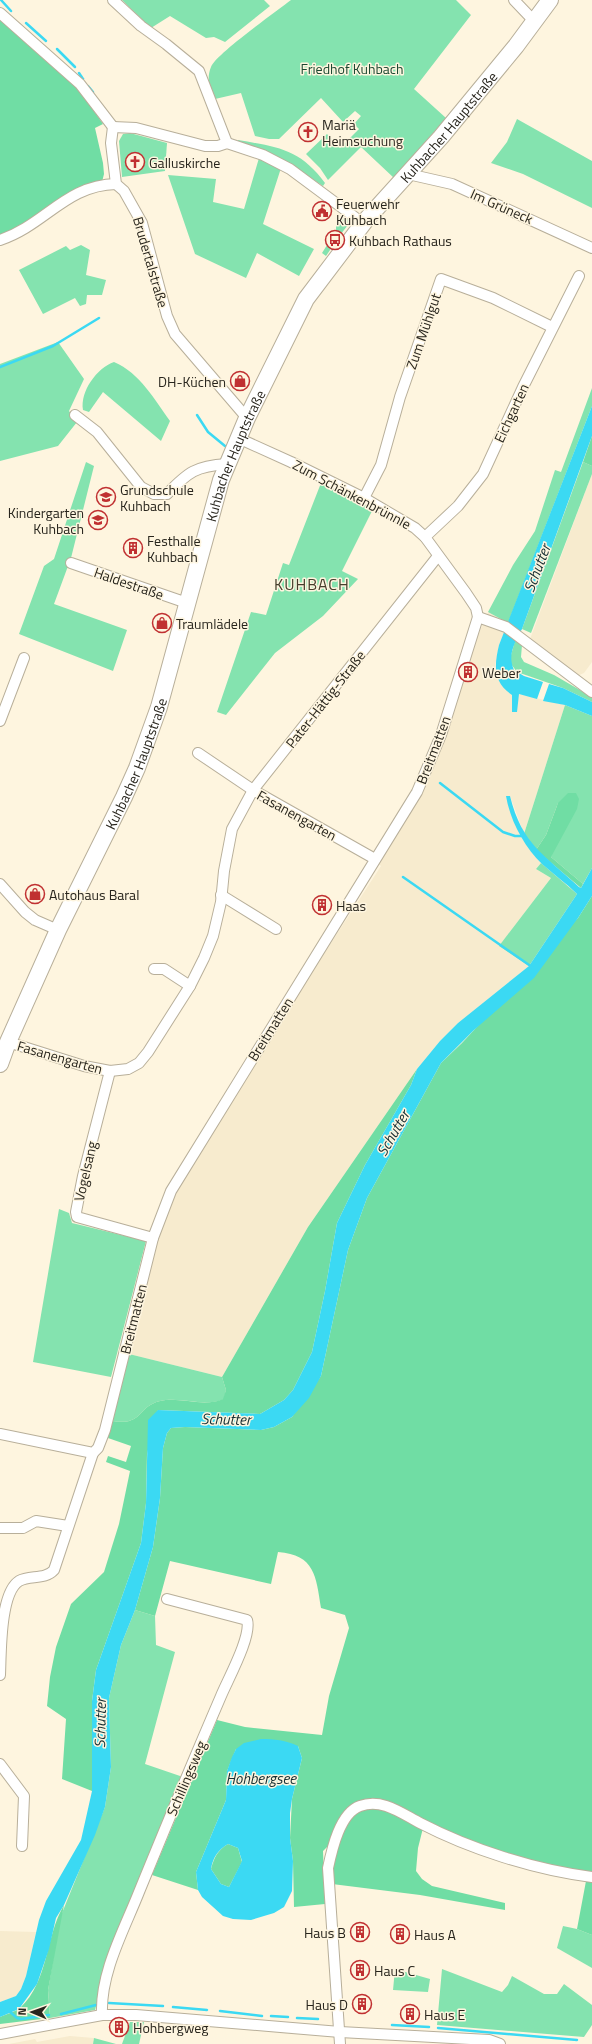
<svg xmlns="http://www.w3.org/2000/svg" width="592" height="2044" font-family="'Titillium Web',sans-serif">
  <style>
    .built { fill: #f7ebce }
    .green { fill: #84e3af }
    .forest { fill: #70dda4 }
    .water { fill: #3bd9f3; fill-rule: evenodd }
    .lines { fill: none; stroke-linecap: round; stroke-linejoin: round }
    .stream { stroke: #3bd9f3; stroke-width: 2.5 }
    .minor-casing { stroke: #b8af9a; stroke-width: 12 }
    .primary-casing { stroke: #b8af9a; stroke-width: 18 }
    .minor { stroke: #fff; stroke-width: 10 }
    .primary { stroke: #fff; stroke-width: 16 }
    .labels { text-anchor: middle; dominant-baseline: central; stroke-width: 3; stroke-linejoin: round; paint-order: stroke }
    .park-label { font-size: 14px; fill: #1b4831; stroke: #fef5df }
    .poi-label { font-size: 14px; fill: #28251d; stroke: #fef5df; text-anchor: start }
    .street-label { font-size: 14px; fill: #28251d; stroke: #fef5df }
    .water-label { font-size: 15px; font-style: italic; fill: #152e33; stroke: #fef5df }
    .quarter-label { font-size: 16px; letter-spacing: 1px; fill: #453e2b; stroke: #fef5df }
  </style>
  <rect width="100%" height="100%" fill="#fef5df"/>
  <g class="built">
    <polygon points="592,474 592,662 584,673 577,676 530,639"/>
    <polygon points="488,612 508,623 499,645 495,666 496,674 512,695 512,712 516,712 519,694 565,705 524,834 510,796 507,796 520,836 541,863 536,869 551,878 500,945 529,966 458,1023 440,1041 417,1069 308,1227 222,1377 129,1354 156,1244 176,1189 259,1054 381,866 377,863 419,792 463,670"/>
    <polygon points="0,1931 36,1932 26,1976 21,1989 16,1996 0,2002"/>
    <polygon points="70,2036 94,2038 93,2044 9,2044 35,2039 37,2042"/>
  </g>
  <g class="green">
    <polygon points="122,0 264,0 270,6 225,42 214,37 206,38 170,16 151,28"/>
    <path d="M291,0H456L471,15L414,89L446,118L394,178L361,147L328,180L320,168L306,154L327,134L340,148L359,129L354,124L361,116L355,111L343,122L321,98L279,139H269L255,136L241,93L215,99C210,88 206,79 211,67C216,54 277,11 291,0Z"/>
    <polygon points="517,119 592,161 592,208 523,174 491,163 507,142"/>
    <polygon points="130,133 167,143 165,171 122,177 119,141 123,134"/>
    <path d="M238,140C278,147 300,149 325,183L323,186L308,176L238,143Z"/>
    <polygon points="259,158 281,168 263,224 314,249 299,276 257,253 246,278 195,254 168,175 216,179 213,202 244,209"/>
    <polygon points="342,214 352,220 340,235 337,233 330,244 332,247 326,256 322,253 336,231 336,223"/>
    <polygon points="81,245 90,250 86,275 106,280 102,295 87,295 86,304 80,306 75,298 43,314 19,270 66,246 70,250"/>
    <polygon points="58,342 84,379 69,411 77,422 58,446 0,461 0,364"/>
    <path d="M114,362C140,373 154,399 170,421L161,441L103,392L89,412L83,410C80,391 97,368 114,362Z"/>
    <polygon points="592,388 592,406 508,623 488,612 513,565 535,531 555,470 561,472"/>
    <polygon points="86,462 94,466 71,558 54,604 127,630 113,671 19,634 44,566 54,559"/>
    <polygon points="583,462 592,466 592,474 531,633 522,629"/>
    <polygon points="321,483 373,509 342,571 358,579 323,616 275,653 226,715 217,712 251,612 266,615 283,563 289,565"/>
    <polygon points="515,641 522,645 521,657 524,662 554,675 592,697 592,702 563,688 517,672 511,664 511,655"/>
    <polygon points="565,705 592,716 592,868 583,884 551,857 558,803 546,835 536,850 524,834"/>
    <polygon points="541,863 577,894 529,966 499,946 551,878 536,869"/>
    <polygon points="59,1209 69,1213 72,1223 146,1241 111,1377 33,1362"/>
    <path d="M129,1354L222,1377L226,1390L224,1399C204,1408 181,1396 160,1401C136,1407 144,1426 112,1421Z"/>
    <polygon points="135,1610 155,1616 156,1645 175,1652 145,1764 183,1777 107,1964 95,2010 50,2018 48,1990 60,1918 105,1807 111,1767 109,1698 121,1645"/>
    <polygon points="563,1926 577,1929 592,1935 592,1968 557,1948"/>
    <polygon points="395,1969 430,1979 428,1992 393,1990"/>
    <polygon points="442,1969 502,1992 508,1985 512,1976 544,1994 557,1994 564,1984 592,2005 592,2025 584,2037 437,2025"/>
    <polygon points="130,2022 144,2022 139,2044 122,2044"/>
    <polygon points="94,2038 116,2044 93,2044"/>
  </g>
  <g class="forest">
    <polygon points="0,16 81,92 103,124 95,128 103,163 104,174 102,182 15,230 0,235"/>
    <polygon points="592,436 592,466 583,462"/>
    <polygon points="568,793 576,793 579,799 577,809 551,857 583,884 581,888 536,850 546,835 558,803"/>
    <path d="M592,896V1874C514,1862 439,1829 366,1800L340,1822L328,1846L323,1851L325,1904L294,1907L293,1861L290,1838L292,1799L302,1758L298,1746L236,1749L227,1771L226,1800L196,1872L198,1890L152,1875L217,1720L245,1727L322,1735L329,1696L349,1628L345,1615L321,1608C316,1576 315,1555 278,1552L271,1584L170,1561L155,1616L135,1610L153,1547L160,1498L163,1448L167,1433L171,1428L185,1427L261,1430L274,1427L292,1417L321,1376L348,1250L367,1198L441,1063L462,1043L578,918Z"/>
    <path d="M417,1069L411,1085L365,1165L337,1223L325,1291L312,1352L293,1390L284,1400L260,1414L158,1410L147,1454L146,1503L141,1543L96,1670L92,1701V1791L62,1779L66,1719L47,1706L50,1677L56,1647L71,1604L104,1572L119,1524L130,1471L106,1462L108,1456L126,1462L131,1446L108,1438L112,1421C144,1426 136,1407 160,1401C180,1396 203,1408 223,1399L226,1390L222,1377L308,1227Z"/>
    <polygon points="373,1809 387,1810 423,1828 418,1848 416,1871 422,1879 432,1886 505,1903 505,1910 420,1895 332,1884 332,1861 335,1847 350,1820 359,1811"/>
    <path d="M228,1844L238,1848L242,1862L229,1887L221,1884L211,1869C214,1857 218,1850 228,1844Z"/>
    <polygon points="586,1881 592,1882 592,1935 577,1929"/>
    <path d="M64,1905L48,1990L50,2018L0,2024V2017C6,2014 15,2012 20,2008C49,1981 45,1937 64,1905Z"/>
  </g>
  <g class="water">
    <path d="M592,406V436L522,629C515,642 507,655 514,670L524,676L543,682L537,699L519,694L517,712H512V695C493,682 494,666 499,645Z"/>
    <polygon points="549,684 563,688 592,702 592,716 565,705 543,701"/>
    <path d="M506,796H510C522,845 545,855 579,887L581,888L592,868V896L578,918L534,978L474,1030L441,1063L367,1198L348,1250L321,1376L309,1398L292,1417L274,1427L261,1430L185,1427L171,1428L167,1433L163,1448L160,1498L153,1547L135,1610L121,1645L109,1698L111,1767L105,1807L95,1835L64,1905L56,1918L49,1949L37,1984L19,2009L0,2017V2002L16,1996L21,1989L26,1976L39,1920L46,1901L81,1840L92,1791V1701L96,1670L141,1543L146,1503L148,1420L158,1410L260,1414L284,1400L293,1390L312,1352L325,1291L337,1223L365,1165L411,1085L417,1069L440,1041L458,1023L529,966L577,894C566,883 553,874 542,864C524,847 510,820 506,796Z"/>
    <path d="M261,1739C274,1739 286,1740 298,1746L302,1758L292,1799L290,1813V1838L293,1861L292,1891L284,1907L274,1913L251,1920L233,1919L223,1916L202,1897L198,1890L196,1872L226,1800L227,1771L232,1757L236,1749L244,1743ZM228,1844L238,1848L242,1861L229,1887L221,1884L211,1869C213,1857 218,1850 228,1844Z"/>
  </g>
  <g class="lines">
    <g class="stream">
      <polyline points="1,0 11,11"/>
      <polyline points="26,23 46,41"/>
      <polyline points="57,49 75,67"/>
      <polyline points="79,73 83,79"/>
      <polyline points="88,86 93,92"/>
      <polyline points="0,367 53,346 99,318"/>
      <polyline points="197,415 208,432 225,446"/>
      <polyline points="440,783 503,832 515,836 522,836"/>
      <polyline points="403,877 532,967"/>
      <polyline points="109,2003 163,2006"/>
      <polyline points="173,2007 207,2010"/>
      <polyline points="9,2011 17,2018 21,2019 49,2015"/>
      <polyline points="220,2011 262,2016"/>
      <polyline points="61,2014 96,2005"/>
      <polyline points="271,2016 288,2017"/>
      <polyline points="297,2018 318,2019"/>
      <polyline points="392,2025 429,2027"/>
      <polyline points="438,2028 577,2040"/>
    </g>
    <defs>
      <g id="minor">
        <polyline points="113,0 141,26 166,44 199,71 227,143"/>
        <polyline points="514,0 534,21"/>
        <polyline points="0,13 80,84 113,127"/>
        <polyline points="113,127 111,143 116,184 124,191 142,223 167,316 175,334 247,418"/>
        <polyline points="113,127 136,128 205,146 218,146 227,143 263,155 290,169 364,224"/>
        <polyline points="408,174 452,184 592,248"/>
        <path d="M0,240C45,225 66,185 116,184"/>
        <path d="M75,415L97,432L141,487L154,494H167C188,472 196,466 227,464"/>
        <polyline points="238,438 291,462 364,498 415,528 425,537 466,593 476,608 478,617"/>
        <polyline points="364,498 381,465 400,397 441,279 493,298 552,327"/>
        <polyline points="425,537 458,506 483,474 523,387 579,276"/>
        <polyline points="71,563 187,603"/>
        <polyline points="478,617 506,627 592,692"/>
        <polyline points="0,721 24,658"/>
        <polyline points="198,753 253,790 375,859"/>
        <polyline points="0,884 25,912 35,920 58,930"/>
        <polyline points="221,895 276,929"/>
        <polyline points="154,969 164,969 190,986"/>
        <polyline points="8,1042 84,1066 110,1071 128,1069 139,1063 148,1052 190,986 204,958 213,936 221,902 224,871 232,829 253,790 438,556"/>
        <polyline points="110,1071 83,1176 76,1212 77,1217 153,1238"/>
        <polyline points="0,1434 93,1453 98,1448 105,1430 153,1238 171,1191 417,792 441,735 478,617"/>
        <polyline points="0,1528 23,1528 36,1521 68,1526"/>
        <path d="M0,1675C1,1652 0,1593 19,1581C30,1575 45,1580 54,1570L93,1453"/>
        <polyline points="0,1764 24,1796 22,1846"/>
        <path d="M102,2015C100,1973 124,1930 139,1892C166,1826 193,1761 221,1696C228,1679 252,1636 247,1620L167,1599"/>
        <polyline points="0,2034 102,2015 136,2015 340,2032 489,2040 500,2044"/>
        <path d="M340,2044L328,1868C332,1849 340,1813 360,1806C382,1798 401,1813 420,1823C470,1849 535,1870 592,1877"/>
      </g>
      <g id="primary">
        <path id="s1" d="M0,1064L8,1042L58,930L124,797L137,768L159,707L221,480L247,418L306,299L365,221L441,137L516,46L550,0"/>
      </g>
    </defs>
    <use href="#minor" class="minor-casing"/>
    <use href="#primary" class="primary-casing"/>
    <use href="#minor" class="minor"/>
    <use href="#primary" class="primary"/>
  </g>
  <defs>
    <symbol id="church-ring" viewBox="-11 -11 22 22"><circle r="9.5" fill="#fef5df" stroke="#c03031" stroke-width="1.5"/><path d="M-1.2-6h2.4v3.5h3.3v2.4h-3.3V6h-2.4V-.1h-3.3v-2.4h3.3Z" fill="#c03031"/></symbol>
    <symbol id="civic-ring" viewBox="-11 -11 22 22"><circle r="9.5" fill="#fef5df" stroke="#c03031" stroke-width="1.5"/><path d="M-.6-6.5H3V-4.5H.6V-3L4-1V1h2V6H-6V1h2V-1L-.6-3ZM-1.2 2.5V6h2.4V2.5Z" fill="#c03031"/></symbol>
    <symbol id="bus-ring" viewBox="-11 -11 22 22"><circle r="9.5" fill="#fef5df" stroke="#c03031" stroke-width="1.5"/><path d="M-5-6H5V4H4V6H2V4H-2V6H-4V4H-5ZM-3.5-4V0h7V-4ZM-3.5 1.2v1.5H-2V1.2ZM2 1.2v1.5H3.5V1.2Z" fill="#c03031"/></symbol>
    <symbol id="shop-ring" viewBox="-11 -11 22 22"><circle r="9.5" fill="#fef5df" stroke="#c03031" stroke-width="1.5"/><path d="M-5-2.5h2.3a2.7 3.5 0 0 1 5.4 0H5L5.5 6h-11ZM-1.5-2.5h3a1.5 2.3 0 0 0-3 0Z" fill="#c03031"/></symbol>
    <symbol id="school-ring" viewBox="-11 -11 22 22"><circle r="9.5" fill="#fef5df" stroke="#c03031" stroke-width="1.5"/><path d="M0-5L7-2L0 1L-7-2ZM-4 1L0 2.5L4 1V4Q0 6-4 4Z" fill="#c03031"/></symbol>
    <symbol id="building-ring" viewBox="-11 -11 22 22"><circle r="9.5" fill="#fef5df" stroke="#c03031" stroke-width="1.5"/><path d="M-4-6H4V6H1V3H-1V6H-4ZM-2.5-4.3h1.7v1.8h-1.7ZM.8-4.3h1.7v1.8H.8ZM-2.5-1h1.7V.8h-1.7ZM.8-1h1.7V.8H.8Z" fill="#c03031"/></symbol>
  </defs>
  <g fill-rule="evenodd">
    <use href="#church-ring" x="297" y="121" width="22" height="22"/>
    <use href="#church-ring" x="124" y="151" width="22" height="22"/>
    <use href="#civic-ring" x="311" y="200" width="22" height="22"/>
    <use href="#bus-ring" x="324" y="229" width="22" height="22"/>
    <use href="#shop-ring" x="229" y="370" width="22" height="22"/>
    <use href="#school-ring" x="95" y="486" width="22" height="22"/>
    <use href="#school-ring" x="87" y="509" width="22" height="22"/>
    <use href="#building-ring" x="122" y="537" width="22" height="22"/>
    <use href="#shop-ring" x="151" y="612" width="22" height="22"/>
    <use href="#building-ring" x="457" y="661" width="22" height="22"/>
    <use href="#shop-ring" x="24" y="883" width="22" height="22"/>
    <use href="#building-ring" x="311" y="894" width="22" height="22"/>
    <use href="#building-ring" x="349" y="1921" width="22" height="22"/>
    <use href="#building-ring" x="389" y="1923" width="22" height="22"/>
    <use href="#building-ring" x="349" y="1959" width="22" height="22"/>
    <use href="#building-ring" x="351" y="1993" width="22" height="22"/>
    <use href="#building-ring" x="399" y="2003" width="22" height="22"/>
    <use href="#building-ring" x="108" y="2016" width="22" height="22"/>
  </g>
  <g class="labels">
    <g class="park-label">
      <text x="352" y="68">Friedhof Kuhbach</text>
    </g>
    <g class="poi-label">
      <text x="322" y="124">Mariä<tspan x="322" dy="16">Heimsuchung</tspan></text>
      <text x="149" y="162">Galluskirche</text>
      <text x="336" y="203">Feuerwehr<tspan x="336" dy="16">Kuhbach</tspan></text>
      <text x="349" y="240">Kuhbach Rathaus</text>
      <text x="226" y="381" text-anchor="end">DH-Küchen</text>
      <text x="120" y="489">Grundschule<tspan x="120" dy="16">Kuhbach</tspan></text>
      <text x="84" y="512" text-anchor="end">Kindergarten<tspan x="84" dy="16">Kuhbach</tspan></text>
      <text x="147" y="540">Festhalle<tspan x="147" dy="16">Kuhbach</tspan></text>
      <text x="176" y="623">Traumlädele</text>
      <text x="482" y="672">Weber</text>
      <text x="49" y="894">Autohaus Baral</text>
      <text x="336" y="905">Haas</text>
      <text x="346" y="1932" text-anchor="end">Haus B</text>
      <text x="414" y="1934">Haus A</text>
      <text x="374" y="1970">Haus C</text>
      <text x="348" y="2004" text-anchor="end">Haus D</text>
      <text x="424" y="2014">Haus E</text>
      <text x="133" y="2027">Hohbergweg</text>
    </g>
    <g class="street-label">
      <text stroke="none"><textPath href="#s1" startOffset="1050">Kuhbacher Hauptstraße</textPath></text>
      <text transform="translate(502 206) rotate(24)">Im Grüneck</text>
      <text transform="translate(151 262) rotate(74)">Brudertalstraße</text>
      <text transform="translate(423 331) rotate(-71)">Zum Mühlgut</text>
      <text transform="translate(511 413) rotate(-65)">Eichgarten</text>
      <text stroke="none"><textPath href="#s1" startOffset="654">Kuhbacher Hauptstraße</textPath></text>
      <text transform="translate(352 494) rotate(28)">Zum Schänkenbrünnle</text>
      <text transform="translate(129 583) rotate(19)">Haldestraße</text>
      <text transform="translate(325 699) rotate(-52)">Pater-Hättig-Straße</text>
      <text transform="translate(433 750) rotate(-69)">Breitmatten</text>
      <text stroke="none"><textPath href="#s1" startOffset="330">Kuhbacher Hauptstraße</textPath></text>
      <text transform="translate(297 815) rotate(29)">Fasanengarten</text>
      <text transform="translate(270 1029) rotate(-58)">Breitmatten</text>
      <text transform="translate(60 1057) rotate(16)">Fasanengarten</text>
      <text transform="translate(85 1171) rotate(-77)">Vogelsang</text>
      <text transform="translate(133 1319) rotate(-76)">Breitmatten</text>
      <text transform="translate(186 1778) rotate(-67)">Schillingsweg</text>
    </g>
    <g class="water-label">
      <text transform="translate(537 568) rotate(-69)">Schutter</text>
      <text transform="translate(393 1133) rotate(-60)">Schutter</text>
      <text transform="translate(226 1419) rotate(1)">Schutter</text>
      <text transform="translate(100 1723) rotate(-89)">Schutter</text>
      <text x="261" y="1778">Hohbergsee</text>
    </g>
    <g class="quarter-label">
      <text x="312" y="584">KUHBACH</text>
    </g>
  </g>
  <g transform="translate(32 2012) rotate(272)" stroke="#fef5df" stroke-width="3" paint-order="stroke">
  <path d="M0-3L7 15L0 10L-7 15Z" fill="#28251d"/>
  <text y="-6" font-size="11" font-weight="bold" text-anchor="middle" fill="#28251d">N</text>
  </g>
</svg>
